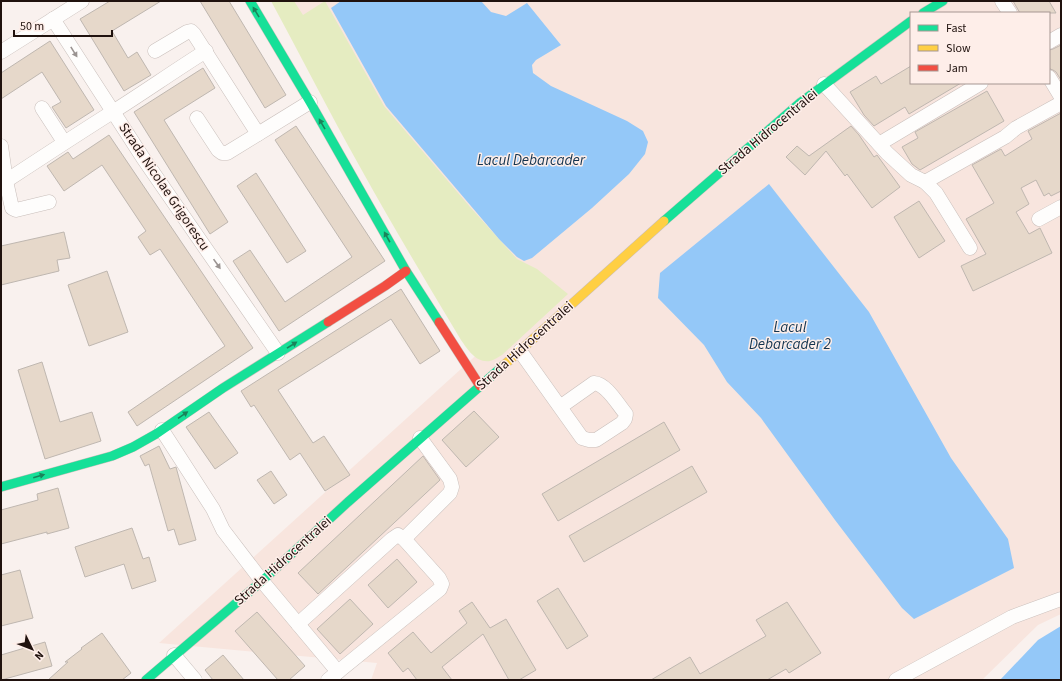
<svg xmlns="http://www.w3.org/2000/svg" width="1062" height="681" font-family="'Source Sans 3',sans-serif">
  <style>
    .built { fill: #f8e5de; fill-rule: evenodd }
    .green { fill: #e5ecc1 }
    .water { fill: #94c8f8 }
    .building { fill: #e6d8ca; stroke: #bfb7b0 }
    .lines { fill: none; stroke-linecap: round; stroke-linejoin: round }
    .street-casing { stroke: #c9bfbb; stroke-width: 15 }
    .fast-casing { stroke: #c9bfbb; stroke-width: 10 }
    .slow-casing { stroke: #c9bfbb; stroke-width: 10 }
    .jam-casing { stroke: #c9bfbb; stroke-width: 10 }
    .street { stroke: #fefdfc; stroke-width: 14 }
    .fast { stroke: #16e098; stroke-width: 9 }
    .slow { stroke: #ffcf43; stroke-width: 9 }
    .jam { stroke: #f24e42; stroke-width: 9 }
    .oneway { fill: #1a835a }
    .oneway2 { fill: #9a9391 }
    .labels { text-anchor: middle; dominant-baseline: central; stroke-width: 3; stroke-linejoin: round; paint-order: stroke }
    .street-label { font-size: 14px; fill: #20120e; stroke: #feeee9 }
    .water-label { font-size: 15px; font-style: italic; fill: #133450; stroke: #feeee9 }
  </style>
  <rect width="100%" height="100%" fill="#f9f1ee"/>
  <path class="built" d="M281,1H1061V614L1038,625L982,680H371L377,663L159,643L483,349ZM911,13H1049V83H911Z"/>
  <path class="green" d="M271,1H294L303,15L325,1L384,106L470,207L517,259L537,269L568,294L502,355C498,357 494,360 490,361C476,363 468,350 461,340C427,283 392,225 360,167C329,112 301,56 271,1Z"/>
  <g class="water">
    <polygon points="341,1 481,1 491,12 506,16 527,3 561,45 536,60 532,65 533,73 551,86 627,121 643,131 648,142 645,154 629,174 592,208 532,258 524,261 517,257 499,239 386,106 331,8"/>
    <polygon points="769,184 869,312 951,458 1008,539 1014,568 914,619 902,608 835,520 761,418 727,382 704,345 658,298 660,273"/>
    <polygon points="1061,626 1061,680 1000,680 1038,640"/>
  </g>
  <g class="building">
    <polygon points="110,1 161,1 112,31 128,58 137,52 151,75 124,91 80,19"/>
    <polygon points="200,1 229,1 286,95 265,108"/>
    <polygon points="1013,1 1049,1 1056,13 1020,13"/>
    <polygon points="50,41 94,110 66,128 52,107 61,102 42,72 1,99 1,73"/>
    <polygon points="1061,45 1061,80 1056,72 1053,70 1050,69 1049,67 1049,50 1053,49"/>
    <polygon points="911,66 911,83 961,83 909,114 905,107 874,126 864,115 850,92 876,76 881,84"/>
    <polygon points="203,68 215,88 164,120 228,222 210,234 134,112"/>
    <polygon points="987,91 1004,121 920,170 912,164 902,147 918,138 915,132"/>
    <polygon points="1061,113 1061,191 1051,196 1049,193 1044,196 1036,180 1021,188 1029,204 1016,212 1029,234 1040,228 1052,253 973,291 961,266 986,254 966,219 994,203 972,165 1001,149 1005,156 1032,139 1028,131"/>
    <polygon points="296,126 385,261 279,331 233,261 250,250 285,302 352,257 275,140"/>
    <polygon points="851,126 859,135 874,157 877,155 900,187 872,208 847,174 845,176 826,151 805,175 786,157 797,146 809,156"/>
    <polygon points="109,135 253,348 137,426 128,412 225,346 160,249 150,255 138,237 146,231 102,165 64,191 47,166 68,152 73,159"/>
    <polygon points="256,173 306,251 287,263 237,186"/>
    <polygon points="919,201 945,241 919,258 894,217"/>
    <polygon points="64,232 70,258 57,260 59,271 1,285 1,246"/>
    <polygon points="107,271 128,332 89,346 68,285"/>
    <polygon points="401,289 440,351 420,364 391,319 278,390 313,443 324,436 350,475 325,491 300,453 290,460 254,405 251,407 241,391"/>
    <polygon points="42,362 60,422 92,412 101,441 45,459 18,370"/>
    <polygon points="474,411 499,437 466,467 442,440"/>
    <polygon points="209,412 238,453 215,469 186,427"/>
    <polygon points="664,422 680,450 558,521 542,494"/>
    <polygon points="159,446 170,469 176,467 196,540 179,545 174,529 168,531 149,464 145,466 140,456"/>
    <polygon points="423,456 440,480 318,594 298,573"/>
    <polygon points="692,466 707,492 584,562 569,536"/>
    <polygon points="271,471 287,495 274,504 257,480"/>
    <polygon points="58,488 69,528 47,534 47,532 1,544 1,510 38,500 37,494"/>
    <polygon points="132,528 143,559 149,557 156,581 132,589 124,564 85,577 75,547"/>
    <polygon points="397,559 417,582 388,608 368,585"/>
    <polygon points="20,570 33,618 1,626 1,575"/>
    <polygon points="558,588 588,636 567,649 537,601"/>
    <polygon points="350,599 373,624 340,654 317,629"/>
    <polygon points="472,602 490,628 506,619 536,670 519,680 509,680 483,634 442,667 452,680 417,680 408,668 403,672 388,653 413,632 431,653 467,623 459,611"/>
    <polygon points="787,602 821,653 789,673 786,669 767,680 651,680 690,657 700,674 766,636 756,620"/>
    <polygon points="257,612 305,666 289,680 278,680 235,631"/>
    <polygon points="102,633 131,673 122,680 48,680 68,662 65,662 82,649 81,648"/>
    <polygon points="45,642 52,666 1,680 1,655"/>
    <polygon points="223,655 244,680 213,680 205,670"/>
  </g>
  <g class="lines">
    <defs>
      <g id="street">
        <polyline points="1002,1 1010,13"/>
        <polyline points="53,19 143,158 278,353"/>
        <polyline points="1049,42 1061,35"/>
        <polyline points="155,51 187,32 191,31 194,34 258,134"/>
        <polyline points="1,52 82,1"/>
        <polyline points="1049,77 1061,97"/>
        <polyline points="824,84 887,153 911,175 925,182 936,193 970,248"/>
        <polyline points="42,108 64,142"/>
        <polyline points="197,118 218,150 222,153 227,153 310,102"/>
        <polyline points="879,144 981,83"/>
        <polyline points="1,146 6,181"/>
        <polyline points="925,182 1005,137 1016,128 1061,103"/>
        <path d="M49,202L16,210L12,208L6,181C41,158 76,135 111,113C143,93 174,71 206,51"/>
        <polyline points="1039,219 1061,207"/>
        <path d="M520,351L582,438L589,440H596L622,423L625,419L626,414C618,405 607,384 594,383L560,407"/>
        <polyline points="162,430 213,509 223,530 262,581 338,672"/>
        <polyline points="404,539 450,493 452,487 450,479 420,438"/>
        <polyline points="298,624 392,539 398,535 404,539 439,578 442,584 440,589 328,680"/>
        <polyline points="174,655 195,680"/>
        <polyline points="896,680 1012,617 1061,599"/>
      </g>
      <g id="fast">
        <polyline points="250,1 310,102 406,271 439,322"/>
        <polyline points="923,13 943,1"/>
        <polyline points="664,221 801,102 911,21"/>
        <polyline points="1,487 112,456 133,447 156,434 223,388 328,322"/>
        <polyline points="146,680 262,581 348,502 503,366"/>
      </g>
      <polyline id="slow" points="503,366 664,221"/>
      <g id="jam">
        <polyline points="328,322 385,286 406,271"/>
        <polyline points="439,322 480,386"/>
      </g>
    </defs>
    <use href="#street" class="street-casing"/>
    <use href="#fast" class="fast-casing"/>
    <use href="#slow" class="slow-casing"/>
    <use href="#jam" class="jam-casing"/>
    <use href="#street" class="street"/>
    <use href="#fast" class="fast"/>
    <use href="#slow" class="slow"/>
    <use href="#jam" class="jam"/>
  </g>
  <defs><path id="oneway-solid" d="M-6-.8H1V-3.2L6.5 0L1 3.2V.8H-6Z"/></defs>
  <g class="oneway">
    <use href="#oneway-solid" transform="translate(256 12) rotate(-121)"/>
    <use href="#oneway-solid" transform="translate(322 124) rotate(-120)"/>
    <use href="#oneway-solid" transform="translate(387 237) rotate(-119)"/>
    <use href="#oneway-solid" transform="translate(292 345) rotate(-32)"/>
    <use href="#oneway-solid" transform="translate(183 415) rotate(-34)"/>
    <use href="#oneway-solid" transform="translate(39 476) rotate(-16)"/>
  </g>
  <g class="oneway2">
    <use href="#oneway-solid" transform="translate(74 52) rotate(58)"/>
    <use href="#oneway-solid" transform="translate(217 264) rotate(55)"/>
  </g>
  <g class="labels">
    <g class="street-label">
      <text transform="translate(768 132) rotate(-40)">Strada Hidrocentralei</text>
      <text transform="translate(164 187) rotate(56)">Strada Nicolae Grigorescu</text>
      <text transform="translate(525 346) rotate(-42)">Strada Hidrocentralei</text>
      <text transform="translate(283 561) rotate(-42)">Strada Hidrocentralei</text>
    </g>
    <g class="water-label">
      <text x="531" y="160">Lacul Debarcader</text>
      <text x="790" y="327">Lacul<tspan x="790" dy="17">Debarcader 2</tspan></text>
    </g>
  </g>
  <rect width="1062" height="681" fill="none" stroke="#20120e" stroke-width="4"/>
  <rect x="910" y="12" width="140" height="72" fill="#feeee9" stroke="#a59691"/>
  <rect x="918" y="25" width="20" height="6" fill="#16e098" stroke="#a59691"/>
  <text x="946" y="32" font-size="12" fill="#20120e">Fast</text>
  <rect x="918" y="45" width="20" height="6" fill="#ffcf43" stroke="#a59691"/>
  <text x="946" y="52" font-size="12" fill="#20120e">Slow</text>
  <rect x="918" y="65" width="20" height="6" fill="#f24e42" stroke="#a59691"/>
  <text x="946" y="72" font-size="12" fill="#20120e">Jam</text>
  <g transform="translate(32 649) rotate(133)" stroke="#feeee9" stroke-width="3" paint-order="stroke">
  <path d="M0-3L7 15L0 10L-7 15Z" fill="#20120e"/>
  <text y="-6" font-size="11" font-weight="bold" text-anchor="middle" fill="#20120e">N</text>
  </g>
  <path d="M14 30v6h98v-6" fill="none" stroke="#20120e" stroke-width="2"/>
  <text x="20" y="30" font-size="12" fill="#20120e" stroke="#feeee9" stroke-width="3" paint-order="stroke">50 m</text>
</svg>
